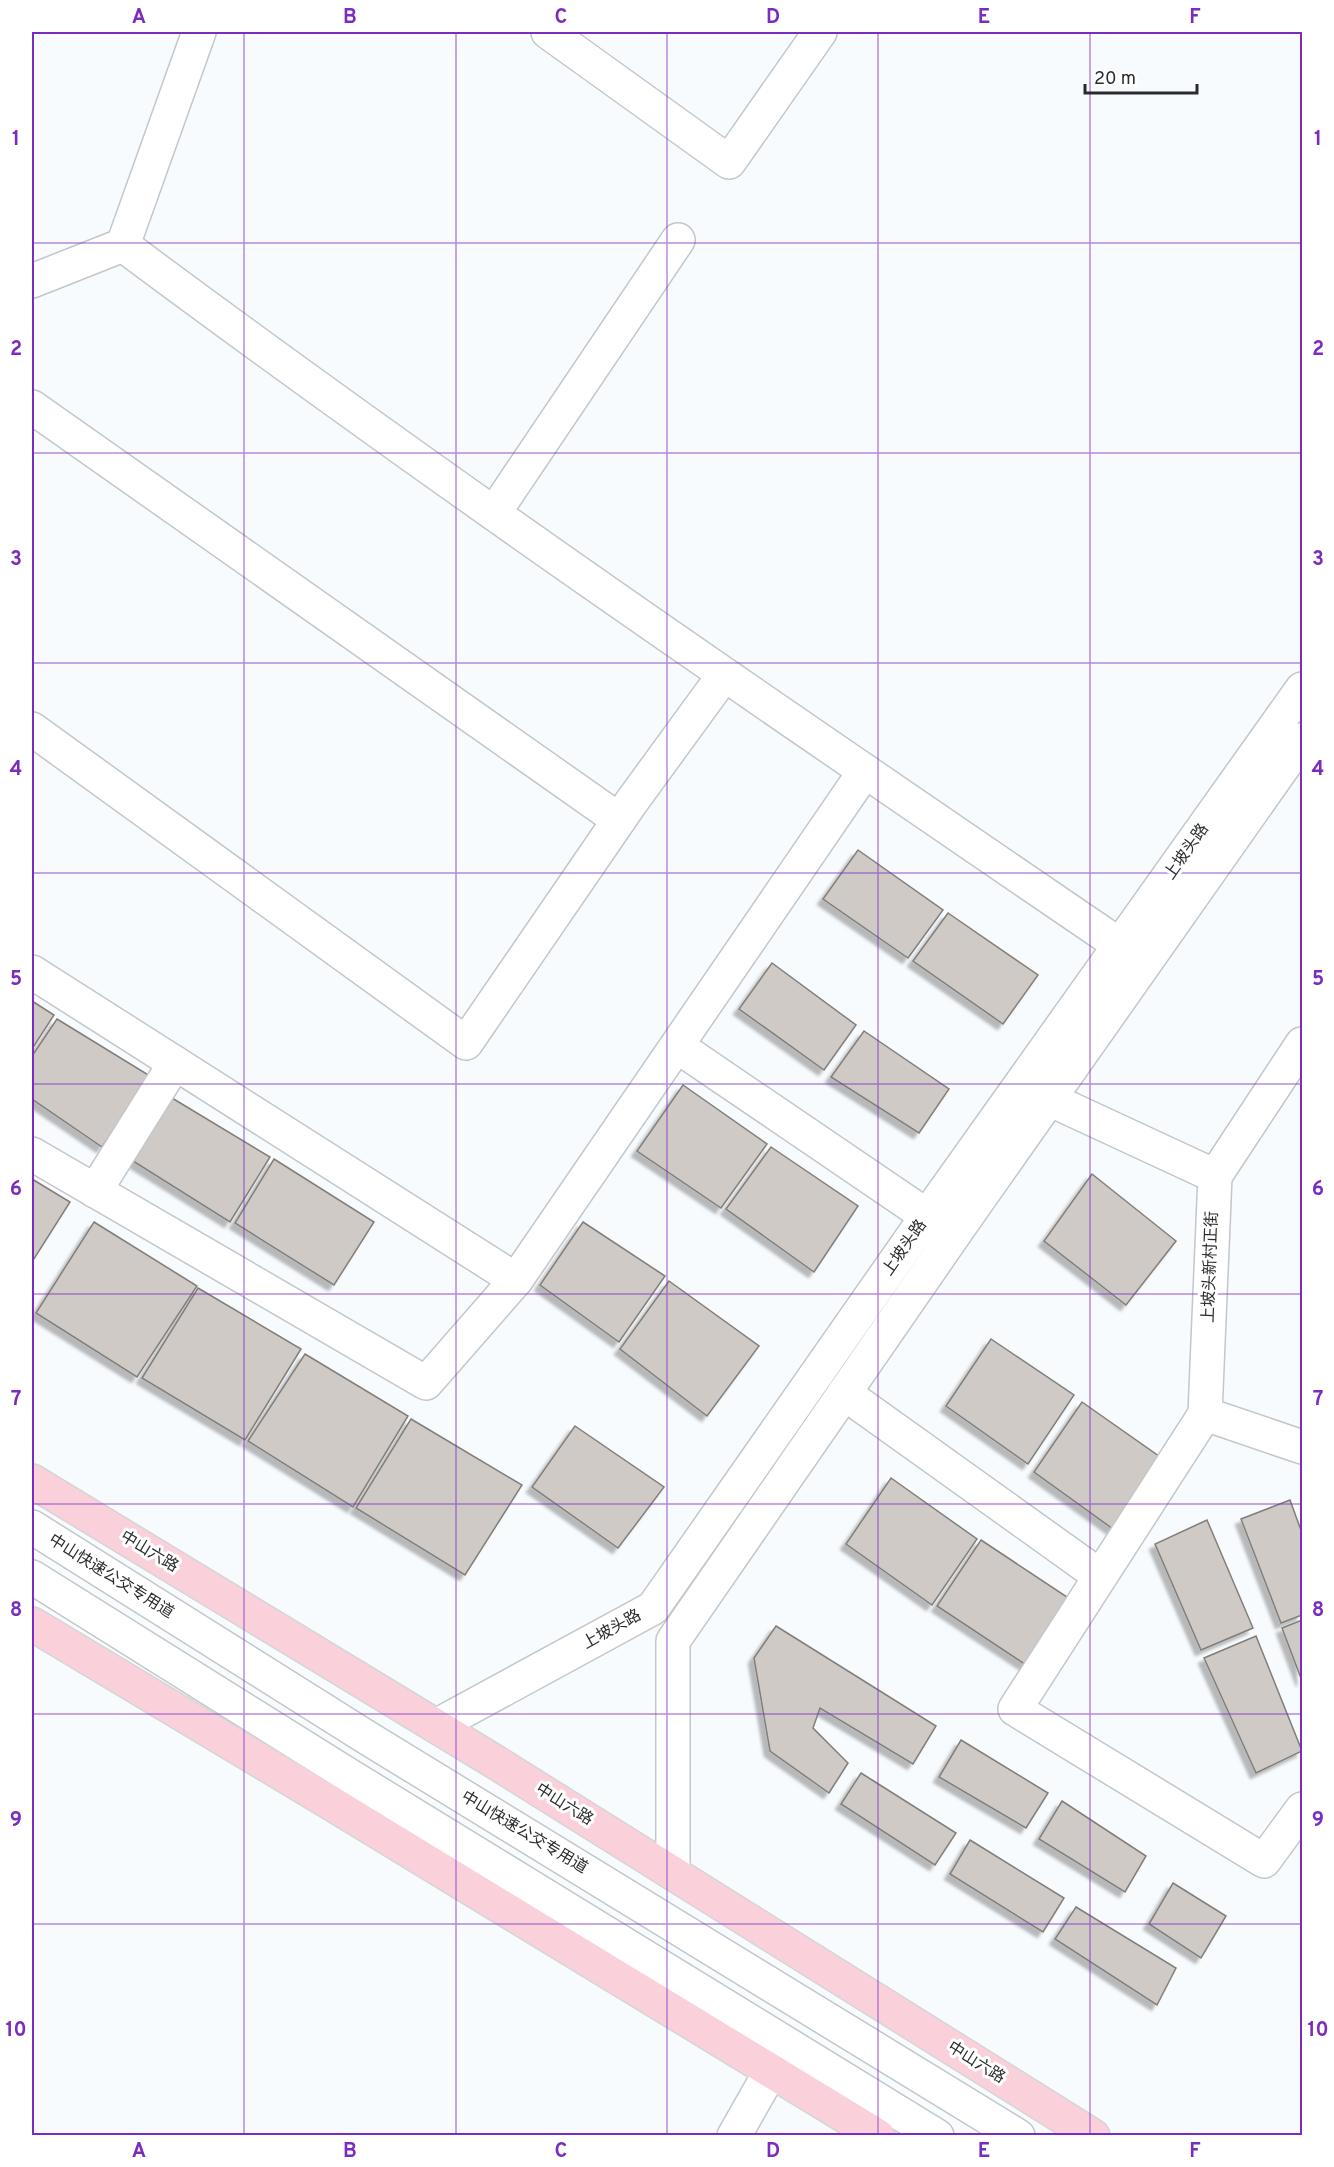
<svg xmlns="http://www.w3.org/2000/svg" width="1334" height="2167" font-family="Overpass,'Noto Sans SC',sans-serif">
  <style>
    .building { fill: #cfcac5; stroke: #827e79; stroke-width: 1.5; filter: url(#shadow) }
    .lines { fill: none; stroke-linecap: round; stroke-linejoin: round }
    .minor-casing { stroke: #c2c7cc; stroke-width: 36 }
    .major-casing { stroke: #d4d5d5; stroke-width: 36 }
    .minor { stroke: #fff; stroke-width: 33 }
    .major { stroke: #fad1db; stroke-width: 33 }
    .grid { fill: none; stroke: #7b2cbf; stroke-width: 1.5; stroke-opacity: 0.55 }
    .labels { text-anchor: middle; dominant-baseline: central; stroke-width: 6; stroke-linejoin: round; paint-order: stroke }
    .street-label { font-size: 16px; fill: #292b2d; stroke: #fff }
    .neatline { fill: none; stroke: #7b2cbf; stroke-width: 2 }
    .grid-label { font-size: 20px; text-anchor: middle; font-weight: bold; fill: #7b2cbf }
  </style>
  <defs>
    <filter id="shadow"><feDropShadow dx="-5.5" dy="5.5" stdDeviation="1.5" flood-color="#0004"/></filter>
  </defs>
  <rect width="100%" height="100%" fill="#f8fbfe"/>
  <g class="building">
    <polygon points="858,850 943,910 908,958 823,899"/>
    <polygon points="948,913 1038,975 1003,1024 913,961"/>
    <polygon points="772,963 856,1025 824,1070 739,1009"/>
    <polygon points="32,1001 54,1015 32,1049"/>
    <polygon points="57,1019 150,1076 102,1147 32,1099 32,1056"/>
    <polygon points="864,1031 949,1089 919,1133 831,1077"/>
    <polygon points="683,1085 767,1144 721,1208 637,1151"/>
    <polygon points="172,1098 270,1157 230,1222 133,1161"/>
    <polygon points="771,1147 858,1206 814,1272 726,1209"/>
    <polygon points="274,1159 374,1222 334,1285 235,1223"/>
    <polygon points="1092,1174 1176,1241 1126,1305 1044,1241"/>
    <polygon points="32,1179 70,1202 32,1262"/>
    <polygon points="94,1222 197,1286 137,1377 36,1313"/>
    <polygon points="583,1222 665,1276 619,1342 540,1285"/>
    <polygon points="669,1281 759,1346 707,1416 620,1349"/>
    <polygon points="198,1288 301,1349 245,1440 142,1378"/>
    <polygon points="991,1339 1074,1395 1028,1464 946,1406"/>
    <polygon points="305,1354 408,1416 353,1507 248,1441"/>
    <polygon points="1082,1402 1163,1459 1113,1529 1034,1472"/>
    <polygon points="411,1419 522,1485 465,1575 356,1508"/>
    <polygon points="575,1426 664,1487 618,1548 532,1487"/>
    <polygon points="891,1478 977,1539 932,1605 846,1544"/>
    <polygon points="1290,1500 1302,1533 1302,1615 1281,1623 1241,1519"/>
    <polygon points="1207,1520 1253,1628 1201,1650 1155,1544"/>
    <polygon points="981,1540 1070,1599 1026,1665 937,1606"/>
    <polygon points="1302,1620 1302,1681 1282,1628"/>
    <polygon points="776,1626 936,1726 913,1764 820,1708 813,1728 848,1763 829,1793 770,1751 754,1658"/>
    <polygon points="1256,1636 1302,1751 1256,1773 1204,1658"/>
    <polygon points="961,1740 1048,1793 1026,1828 939,1777"/>
    <polygon points="861,1773 956,1833 935,1865 841,1804"/>
    <polygon points="1062,1801 1146,1856 1125,1892 1039,1839"/>
    <polygon points="970,1840 1064,1898 1043,1932 950,1874"/>
    <polygon points="1173,1883 1226,1916 1201,1958 1149,1924"/>
    <polygon points="1076,1907 1176,1968 1157,2005 1055,1939"/>
  </g>
  <g class="lines">
    <defs>
      <g id="minor">
        <path d="M199,32L123,245C449,488 785,717 1121,946"/>
        <polyline points="548,32 729,162 820,32"/>
        <polyline points="32,281 123,245"/>
        <polyline points="32,407 619,820"/>
        <polyline points="494,513 678,240"/>
        <polyline points="32,729 466,1043 630,804 724,675"/>
        <polyline points="32,972 516,1280"/>
        <polyline points="1302,1044 1215,1176 1205,1414 1302,1447"/>
        <polyline points="677,1046 927,1216"/>
        <polyline points="1049,1099 1215,1176"/>
        <polyline points="32,1154 426,1383 516,1280 865,771"/>
        <polyline points="95,1191 175,1063"/>
        <polyline points="844,1393 1100,1576"/>
        <polyline points="1205,1414 1015,1709 1264,1861 1302,1809"/>
        <polyline points="32,1527 366,1737 1018,2136"/>
        <polyline points="32,1577 350,1776 937,2136"/>
        <polyline points="436,1726 653,1608 927,1216 1302,689"/>
        <polyline points="673,1873 673,1641 964,1220 1302,740"/>
        <polyline points="734,2136 771,2071"/>
      </g>
      <g id="major">
        <polyline points="32,1481 492,1760 1093,2136"/>
        <polyline points="32,1624 334,1805 878,2136"/>
      </g>
    </defs>
    <use href="#minor" class="minor-casing"/>
    <use href="#major" class="major-casing"/>
    <use href="#minor" class="minor"/>
    <use href="#major" class="major"/>
  </g>
  <path class="grid" d="M244,32V2136M456,32V2136M667,32V2136M878,32V2136M1090,32V2136M32,243H1302M32,453H1302M32,663H1302M32,873H1302M32,1084H1302M32,1294H1302M32,1504H1302M32,1714H1302M32,1924H1302"/>
  <g class="labels">
    <g class="street-label">
      <text transform="translate(1187 852) rotate(-55)">上坡头路</text>
      <text transform="translate(905 1248) rotate(-55)">上坡头路</text>
      <text transform="translate(1211 1267) rotate(-88)">上坡头新村正街</text>
      <text transform="translate(149 1552) rotate(31)">中山六路</text>
      <text transform="translate(111 1577) rotate(32)">中山快速公交专用道</text>
      <text transform="translate(612 1630) rotate(-29)">上坡头路</text>
      <text transform="translate(564 1805) rotate(32)">中山六路</text>
      <text transform="translate(524 1833) rotate(31)">中山快速公交专用道</text>
      <text transform="translate(976 2063) rotate(32)">中山六路</text>
    </g>
  </g>
  <rect width="1334" height="2167" fill="none" stroke="#ffffff" stroke-width="66"/>
  <path d="M1085 84v9h112v-9" fill="none" stroke="#292b2d" stroke-width="3"/>
  <text x="1094" y="84" font-size="18" fill="#292b2d" stroke="#ffffff" stroke-width="4.5" paint-order="stroke">20 m</text>
  <rect x="33" y="33" width="1268" height="2101" class="neatline"/>
  <g class="grid-label">
    <text x="139" y="23">A</text>
    <text x="350" y="23">B</text>
    <text x="561" y="23">C</text>
    <text x="773" y="23">D</text>
    <text x="984" y="23">E</text>
    <text x="1195" y="23">F</text>
    <text x="16" y="145">1</text>
    <text x="1318" y="145">1</text>
    <text x="16" y="355">2</text>
    <text x="1318" y="355">2</text>
    <text x="16" y="565">3</text>
    <text x="1318" y="565">3</text>
    <text x="16" y="775">4</text>
    <text x="1318" y="775">4</text>
    <text x="16" y="985">5</text>
    <text x="1318" y="985">5</text>
    <text x="16" y="1195">6</text>
    <text x="1318" y="1195">6</text>
    <text x="16" y="1405">7</text>
    <text x="1318" y="1405">7</text>
    <text x="16" y="1616">8</text>
    <text x="1318" y="1616">8</text>
    <text x="16" y="1826">9</text>
    <text x="1318" y="1826">9</text>
    <text x="16" y="2036">10</text>
    <text x="1318" y="2036">10</text>
    <text x="139" y="2157">A</text>
    <text x="350" y="2157">B</text>
    <text x="561" y="2157">C</text>
    <text x="773" y="2157">D</text>
    <text x="984" y="2157">E</text>
    <text x="1195" y="2157">F</text>
  </g>
</svg>
